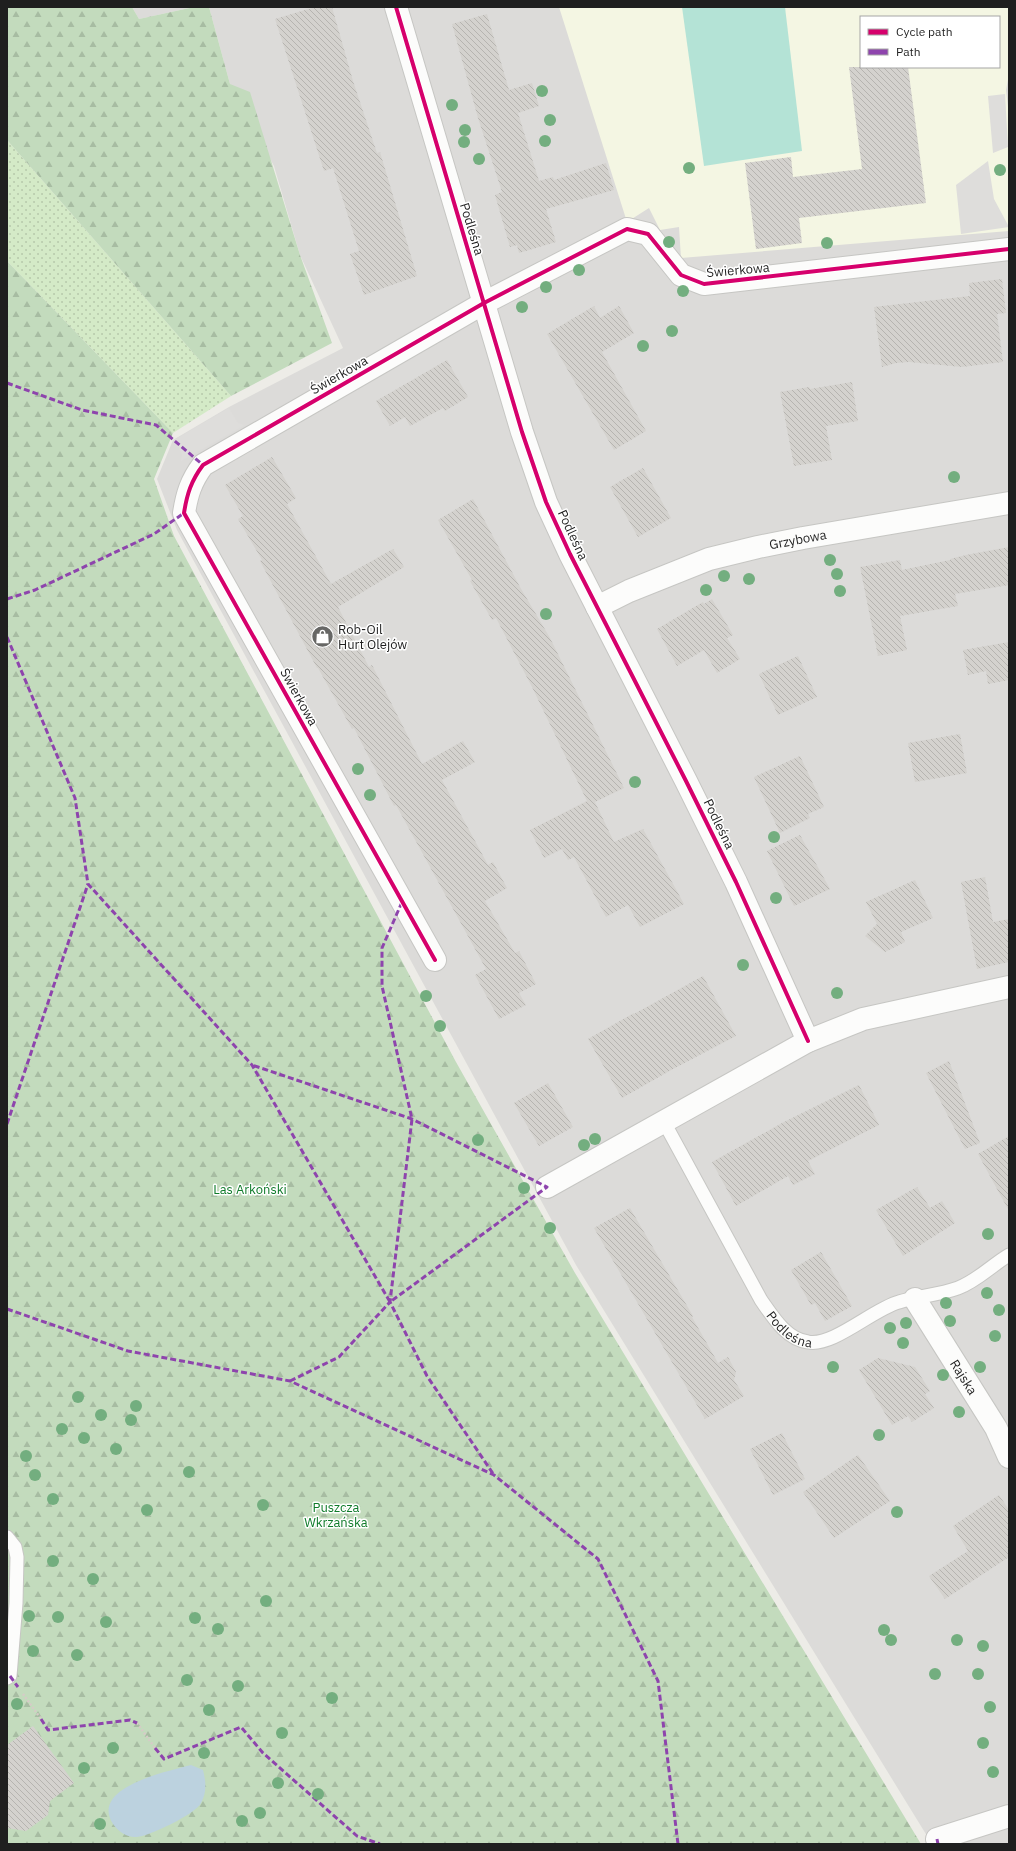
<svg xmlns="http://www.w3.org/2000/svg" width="1016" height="1851" font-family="'IBM Plex Sans',sans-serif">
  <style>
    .residential { fill: #dcdbd9; fill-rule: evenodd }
    .education { fill: #f4f6e3; fill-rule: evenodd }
    .grass { fill: url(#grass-dots) }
    .forest { fill: url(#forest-firs) }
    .pitch { fill: #b4e3d6 }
    .parking { fill: #dedddb }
    .water { fill: #bcd2df }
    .building { fill: url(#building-back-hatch) }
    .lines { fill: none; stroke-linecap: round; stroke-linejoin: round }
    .service-casing { stroke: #c6c6c3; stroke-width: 15 }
    .minor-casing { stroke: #c6c6c3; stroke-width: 24 }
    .path { stroke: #d6cbc7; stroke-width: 2.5; stroke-dasharray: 2 2; stroke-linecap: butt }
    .service { stroke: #fcfcfb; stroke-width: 13 }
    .minor { stroke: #fcfcfb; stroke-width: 22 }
    .quiet { stroke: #8e44ad; stroke-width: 3; stroke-dasharray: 6 3; stroke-linecap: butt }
    .cycleway-casing { stroke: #fff; stroke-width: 6 }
    .cycleway { stroke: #d6006c; stroke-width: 4 }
    .tree { fill: #73ae7f }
    .labels { text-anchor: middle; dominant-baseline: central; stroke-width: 3; stroke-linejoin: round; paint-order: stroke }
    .street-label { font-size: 13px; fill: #1f1f1f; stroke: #fff }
    .poi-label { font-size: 13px; fill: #1f1f1f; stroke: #fff; text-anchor: start }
    .park-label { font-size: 13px; fill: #0f7b2a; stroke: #fff }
  </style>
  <defs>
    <pattern id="grass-dots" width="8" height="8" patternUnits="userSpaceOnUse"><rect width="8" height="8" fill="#d4eac7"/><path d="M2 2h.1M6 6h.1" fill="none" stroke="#b6c8aa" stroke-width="1.8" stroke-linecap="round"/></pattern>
    <pattern id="forest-firs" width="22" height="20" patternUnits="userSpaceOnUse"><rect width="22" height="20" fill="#c3dbbd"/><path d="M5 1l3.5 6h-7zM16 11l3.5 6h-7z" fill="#a7bca2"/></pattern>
    <pattern id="building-back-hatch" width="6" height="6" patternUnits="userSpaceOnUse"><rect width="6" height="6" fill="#d4d2ce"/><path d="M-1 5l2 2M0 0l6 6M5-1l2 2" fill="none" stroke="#b6b4b0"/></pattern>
  </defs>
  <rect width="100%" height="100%" fill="#edece7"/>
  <g class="residential">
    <polygon points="132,7 194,7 139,19"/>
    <path d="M209,7H1009V1844H932L576,1265L177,530L157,479L173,440L229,407L343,348L300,255L274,166L230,84ZM861,17H999V67H861Z"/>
  </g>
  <path class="education" d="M559,7H1009V74L1006,90L1009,116V231L681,258L679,227L660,230L649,208L627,222ZM861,17H999V67H861Z"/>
  <polygon class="grass" points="7,140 231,396 173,433 7,261"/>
  <g class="forest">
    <polygon points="7,7 132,7 139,19 194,7 209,7 230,84 250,92 300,255 332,343 231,396 7,140"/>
    <polygon points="7,261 173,433 154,479 174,536 456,1062 575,1273 921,1844 7,1844"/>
  </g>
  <polygon class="pitch" points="682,7 785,7 802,151 704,166"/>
  <g class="parking">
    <polygon points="1005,94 1008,147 993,153 988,96"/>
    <polygon points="988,161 994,199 1009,227 961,234 956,185"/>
    <polygon points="229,408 238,423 245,425 181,461 182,454 174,440"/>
  </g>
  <path class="water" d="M191,1765L203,1770C206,1782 207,1792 201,1803C197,1813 147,1838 135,1837C126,1837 118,1831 113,1824C89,1787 169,1771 191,1765Z"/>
  <g class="building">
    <polygon points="315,7 332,7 353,81 377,153 380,152 417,276 364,295 350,254 359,251 333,168 324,171 275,19"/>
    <polygon points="487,14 509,90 532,83 539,106 518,113 539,181 553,177 554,180 606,163 614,190 546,209 556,242 519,253 517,245 510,247 495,195 502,192 478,118 452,24"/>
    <polygon points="849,67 908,67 926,203 799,218 802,243 756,249 745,163 791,157 793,177 862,169"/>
    <polygon points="1002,279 1006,313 997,314 1003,362 962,367 909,362 896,363 882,367 874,307 970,296 969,283"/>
    <polygon points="594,306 600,318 619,306 634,333 602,352 646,431 614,450 547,334"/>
    <polygon points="447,360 468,397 445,411 443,408 410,426 405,417 390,426 376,401"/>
    <polygon points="852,382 858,421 826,426 832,460 794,466 780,392 809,387 810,389"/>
    <polygon points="272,457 296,498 287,504 331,584 393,549 404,567 338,607 369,667 372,665 422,764 463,741 475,762 442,780 488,865 493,862 507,888 485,901 515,953 519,951 536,984 519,993 526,1005 499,1019 475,975 486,969 396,805 394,806 354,728 352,729 318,668 317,668 260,561 262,560 238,519 243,516 225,485"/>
    <polygon points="643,468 671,518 638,537 610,487"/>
    <polygon points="473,499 520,587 550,638 624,788 595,802 614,842 643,829 684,904 640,927 628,905 606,917 574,857 568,860 562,849 544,858 530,830 587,801 532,687 496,618 492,620 470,581 472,580 438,520"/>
    <polygon points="1009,547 1009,585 955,594 958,606 900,616 907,650 878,656 860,567 900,560 902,570 950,560 950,559 966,555"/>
    <polygon points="712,599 733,635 727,638 740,659 717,673 704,650 677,666 657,629 703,602 704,604"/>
    <polygon points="1009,642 1009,680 988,684 986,671 968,675 963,650"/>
    <polygon points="798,656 817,697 778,715 759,674"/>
    <polygon points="960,734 967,773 915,782 908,743"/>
    <polygon points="800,756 824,807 808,814 810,818 780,833 754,777"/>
    <polygon points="800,835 830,889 794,906 767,851"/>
    <polygon points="985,877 993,922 1009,919 1009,962 977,969 961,882"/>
    <polygon points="915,880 933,918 901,932 905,942 885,952 865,936 877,924 866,902"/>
    <polygon points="703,976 736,1036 673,1069 622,1098 588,1039 634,1013 634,1014"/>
    <polygon points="949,1061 980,1143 965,1149 926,1073"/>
    <polygon points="548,1083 573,1127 539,1146 514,1103"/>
    <polygon points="859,1085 879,1125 808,1161 815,1174 793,1185 788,1176 736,1206 712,1162 782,1123"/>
    <polygon points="1009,1136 1009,1211 978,1154"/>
    <polygon points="917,1187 930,1208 942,1201 955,1223 903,1256 876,1210"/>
    <polygon points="630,1208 693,1316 692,1317 718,1363 728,1357 736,1372 734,1380 744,1396 705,1419 594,1228"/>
    <polygon points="821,1252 852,1306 825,1321 815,1303 811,1305 791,1270"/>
    <polygon points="878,1358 915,1367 930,1391 925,1394 934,1408 912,1422 908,1416 892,1425 859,1370"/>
    <polygon points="782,1433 805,1479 773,1495 750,1449"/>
    <polygon points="858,1455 890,1501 834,1538 803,1492"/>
    <polygon points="999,1495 1009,1510 1009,1557 945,1599 929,1576 968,1551 953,1526"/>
    <polygon points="33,1726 74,1783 50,1801 48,1815 26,1831 7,1828 7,1745"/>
  </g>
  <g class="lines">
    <defs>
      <g id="service">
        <path id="s1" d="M664,1122L761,1300C773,1317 786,1339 808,1342C833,1347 873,1309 899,1302C918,1296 939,1295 958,1288C977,1281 992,1265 1009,1255"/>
        <polyline points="7,1537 15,1547 17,1557 16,1603 10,1676 7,1678"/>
      </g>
      <g id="minor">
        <polyline points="396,7 522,432 546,502 570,554 686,781 736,882 808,1041"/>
        <path id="s2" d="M597,607L629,591L709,559L758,547L803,538L1009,503"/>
        <path d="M435,960L184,513C187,494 191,481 203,465L484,303L627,229L648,234L681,275L704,284L1009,249"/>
        <polyline points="547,1187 808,1041 863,1019 1009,987"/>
        <path id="s3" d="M915,1299L996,1428L1009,1457"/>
        <polyline points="937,1839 1009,1816"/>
      </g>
    </defs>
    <use href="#service" class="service-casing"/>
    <use href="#minor" class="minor-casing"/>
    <g class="path">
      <polyline points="23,1694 41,1719"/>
      <polyline points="137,1723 155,1748"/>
    </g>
    <use href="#service" class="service"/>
    <use href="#minor" class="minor"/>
    <g class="quiet">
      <polyline points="7,383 82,410 156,425 203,465"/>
      <polyline points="7,599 35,590 154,534 184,513"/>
      <polyline points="7,637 75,798 88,884 252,1065 390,1302 547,1187 412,1119 252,1065"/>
      <polyline points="402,902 382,948 382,986 412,1119 390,1302 427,1376 494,1475"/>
      <polyline points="7,1124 88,884"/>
      <polyline points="7,1309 128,1351 290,1381 494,1475 598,1559 658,1681 678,1844"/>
      <polyline points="290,1381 339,1357 390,1302"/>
      <polyline points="10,1676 18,1687"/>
      <polyline points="41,1719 48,1730 130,1720 137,1723"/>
      <polyline points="155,1748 164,1759 241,1727 263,1753 357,1836 380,1844"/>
      <polyline points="937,1839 938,1844"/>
    </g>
    <defs>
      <g id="cycleway">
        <polyline points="396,7 522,432 546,502 570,554 686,781 736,882 808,1041"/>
        <path d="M435,960L184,513C187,494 191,481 203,465L484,303L627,229L648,234L681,275L704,284L1009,249"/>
      </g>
    </defs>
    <use href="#cycleway" class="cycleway-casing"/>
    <use href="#cycleway" class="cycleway"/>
  </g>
  <g class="tree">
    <circle cx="542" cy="91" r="6"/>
    <circle cx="452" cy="105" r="6"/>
    <circle cx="550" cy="120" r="6"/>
    <circle cx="465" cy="130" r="6"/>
    <circle cx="545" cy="141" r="6"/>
    <circle cx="464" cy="142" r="6"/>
    <circle cx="479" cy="159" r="6"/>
    <circle cx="689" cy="168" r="6"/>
    <circle cx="1000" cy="170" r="6"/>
    <circle cx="669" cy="242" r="6"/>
    <circle cx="827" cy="243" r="6"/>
    <circle cx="579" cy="270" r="6"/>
    <circle cx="546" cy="287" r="6"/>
    <circle cx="683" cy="291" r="6"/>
    <circle cx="522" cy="307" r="6"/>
    <circle cx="672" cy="331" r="6"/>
    <circle cx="643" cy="346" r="6"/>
    <circle cx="954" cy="477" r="6"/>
    <circle cx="830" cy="560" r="6"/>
    <circle cx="837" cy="574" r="6"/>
    <circle cx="724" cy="576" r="6"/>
    <circle cx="749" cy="579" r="6"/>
    <circle cx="706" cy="590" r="6"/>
    <circle cx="840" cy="591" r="6"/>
    <circle cx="546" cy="614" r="6"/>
    <circle cx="358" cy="769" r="6"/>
    <circle cx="635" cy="782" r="6"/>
    <circle cx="370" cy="795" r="6"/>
    <circle cx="774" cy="837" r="6"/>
    <circle cx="776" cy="898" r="6"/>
    <circle cx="743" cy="965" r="6"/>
    <circle cx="837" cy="993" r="6"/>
    <circle cx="426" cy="996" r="6"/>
    <circle cx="440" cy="1026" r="6"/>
    <circle cx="595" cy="1139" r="6"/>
    <circle cx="478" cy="1140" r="6"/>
    <circle cx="584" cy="1145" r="6"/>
    <circle cx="524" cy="1188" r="6"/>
    <circle cx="550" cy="1228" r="6"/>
    <circle cx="988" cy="1234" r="6"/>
    <circle cx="987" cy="1293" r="6"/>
    <circle cx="946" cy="1303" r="6"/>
    <circle cx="999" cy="1310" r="6"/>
    <circle cx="950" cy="1321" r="6"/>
    <circle cx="906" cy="1323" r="6"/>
    <circle cx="890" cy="1328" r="6"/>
    <circle cx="995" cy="1336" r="6"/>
    <circle cx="903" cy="1343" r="6"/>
    <circle cx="833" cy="1367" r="6"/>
    <circle cx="980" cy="1367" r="6"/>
    <circle cx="943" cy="1375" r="6"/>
    <circle cx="78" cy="1397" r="6"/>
    <circle cx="136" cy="1406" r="6"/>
    <circle cx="959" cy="1412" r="6"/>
    <circle cx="101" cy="1415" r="6"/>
    <circle cx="131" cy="1420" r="6"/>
    <circle cx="62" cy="1429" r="6"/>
    <circle cx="879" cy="1435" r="6"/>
    <circle cx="84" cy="1438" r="6"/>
    <circle cx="116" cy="1449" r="6"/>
    <circle cx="26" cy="1456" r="6"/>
    <circle cx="189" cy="1472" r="6"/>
    <circle cx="35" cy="1475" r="6"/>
    <circle cx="53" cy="1499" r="6"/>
    <circle cx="263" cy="1505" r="6"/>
    <circle cx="147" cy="1510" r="6"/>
    <circle cx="897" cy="1512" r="6"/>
    <circle cx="53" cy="1561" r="6"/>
    <circle cx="93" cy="1579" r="6"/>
    <circle cx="266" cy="1601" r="6"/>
    <circle cx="29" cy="1616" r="6"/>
    <circle cx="58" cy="1617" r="6"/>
    <circle cx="195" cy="1618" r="6"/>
    <circle cx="106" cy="1622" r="6"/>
    <circle cx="218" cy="1629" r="6"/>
    <circle cx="884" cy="1630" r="6"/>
    <circle cx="891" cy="1640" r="6"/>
    <circle cx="957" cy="1640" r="6"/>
    <circle cx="983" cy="1646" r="6"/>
    <circle cx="33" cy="1651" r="6"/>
    <circle cx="77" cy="1655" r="6"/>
    <circle cx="935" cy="1674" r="6"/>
    <circle cx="978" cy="1674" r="6"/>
    <circle cx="187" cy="1680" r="6"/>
    <circle cx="238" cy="1686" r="6"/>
    <circle cx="332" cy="1698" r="6"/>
    <circle cx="17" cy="1704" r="6"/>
    <circle cx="990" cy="1707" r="6"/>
    <circle cx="209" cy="1710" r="6"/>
    <circle cx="282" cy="1733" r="6"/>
    <circle cx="983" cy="1743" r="6"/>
    <circle cx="113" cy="1748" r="6"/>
    <circle cx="204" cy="1753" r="6"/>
    <circle cx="84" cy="1768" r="6"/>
    <circle cx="993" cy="1772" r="6"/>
    <circle cx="278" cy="1783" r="6"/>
    <circle cx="318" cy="1794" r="6"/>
    <circle cx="260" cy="1813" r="6"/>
    <circle cx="242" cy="1821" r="6"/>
    <circle cx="100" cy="1824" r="6"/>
  </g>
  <defs>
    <symbol id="shop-disc" viewBox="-11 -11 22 22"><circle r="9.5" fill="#676765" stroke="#fff"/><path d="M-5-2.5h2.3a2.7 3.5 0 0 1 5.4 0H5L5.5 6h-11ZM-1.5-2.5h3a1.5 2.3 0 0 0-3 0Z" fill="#fff"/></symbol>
  </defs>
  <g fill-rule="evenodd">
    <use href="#shop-disc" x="310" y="624" width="25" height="25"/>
  </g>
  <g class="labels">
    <g class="street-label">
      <text transform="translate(472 229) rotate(73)">Podleśna</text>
      <text transform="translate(738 270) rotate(-5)">Świerkowa</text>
      <text transform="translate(339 375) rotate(-30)">Świerkowa</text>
      <text transform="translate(573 535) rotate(65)">Podleśna</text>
      <text stroke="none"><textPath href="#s2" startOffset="213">Grzybowa</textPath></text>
      <text transform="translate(299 697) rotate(61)">Świerkowa</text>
      <text transform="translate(719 824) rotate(64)">Podleśna</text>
      <text stroke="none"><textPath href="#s1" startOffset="245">Podleśna</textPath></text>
      <text stroke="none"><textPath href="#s3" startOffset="92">Rajska</textPath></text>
    </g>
    <g class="poi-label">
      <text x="338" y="629">Rob-Oil<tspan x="338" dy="15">Hurt Olejów</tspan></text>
    </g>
    <g class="park-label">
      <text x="250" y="1189">Las Arkoński</text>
      <text x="336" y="1507">Puszcza<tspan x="336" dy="15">Wkrzańska</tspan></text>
    </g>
  </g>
  <rect width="1016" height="1851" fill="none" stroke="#1f1f1f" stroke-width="16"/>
  <rect x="860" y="16" width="140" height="52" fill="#ffffff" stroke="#a5a5a5"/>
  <rect x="868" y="29" width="20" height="6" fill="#d6006c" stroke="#a5a5a5"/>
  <text x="896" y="36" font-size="12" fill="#1f1f1f">Cycle path</text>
  <rect x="868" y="49" width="20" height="6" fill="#8e44ad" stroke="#a5a5a5"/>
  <text x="896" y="56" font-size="12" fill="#1f1f1f">Path</text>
</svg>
